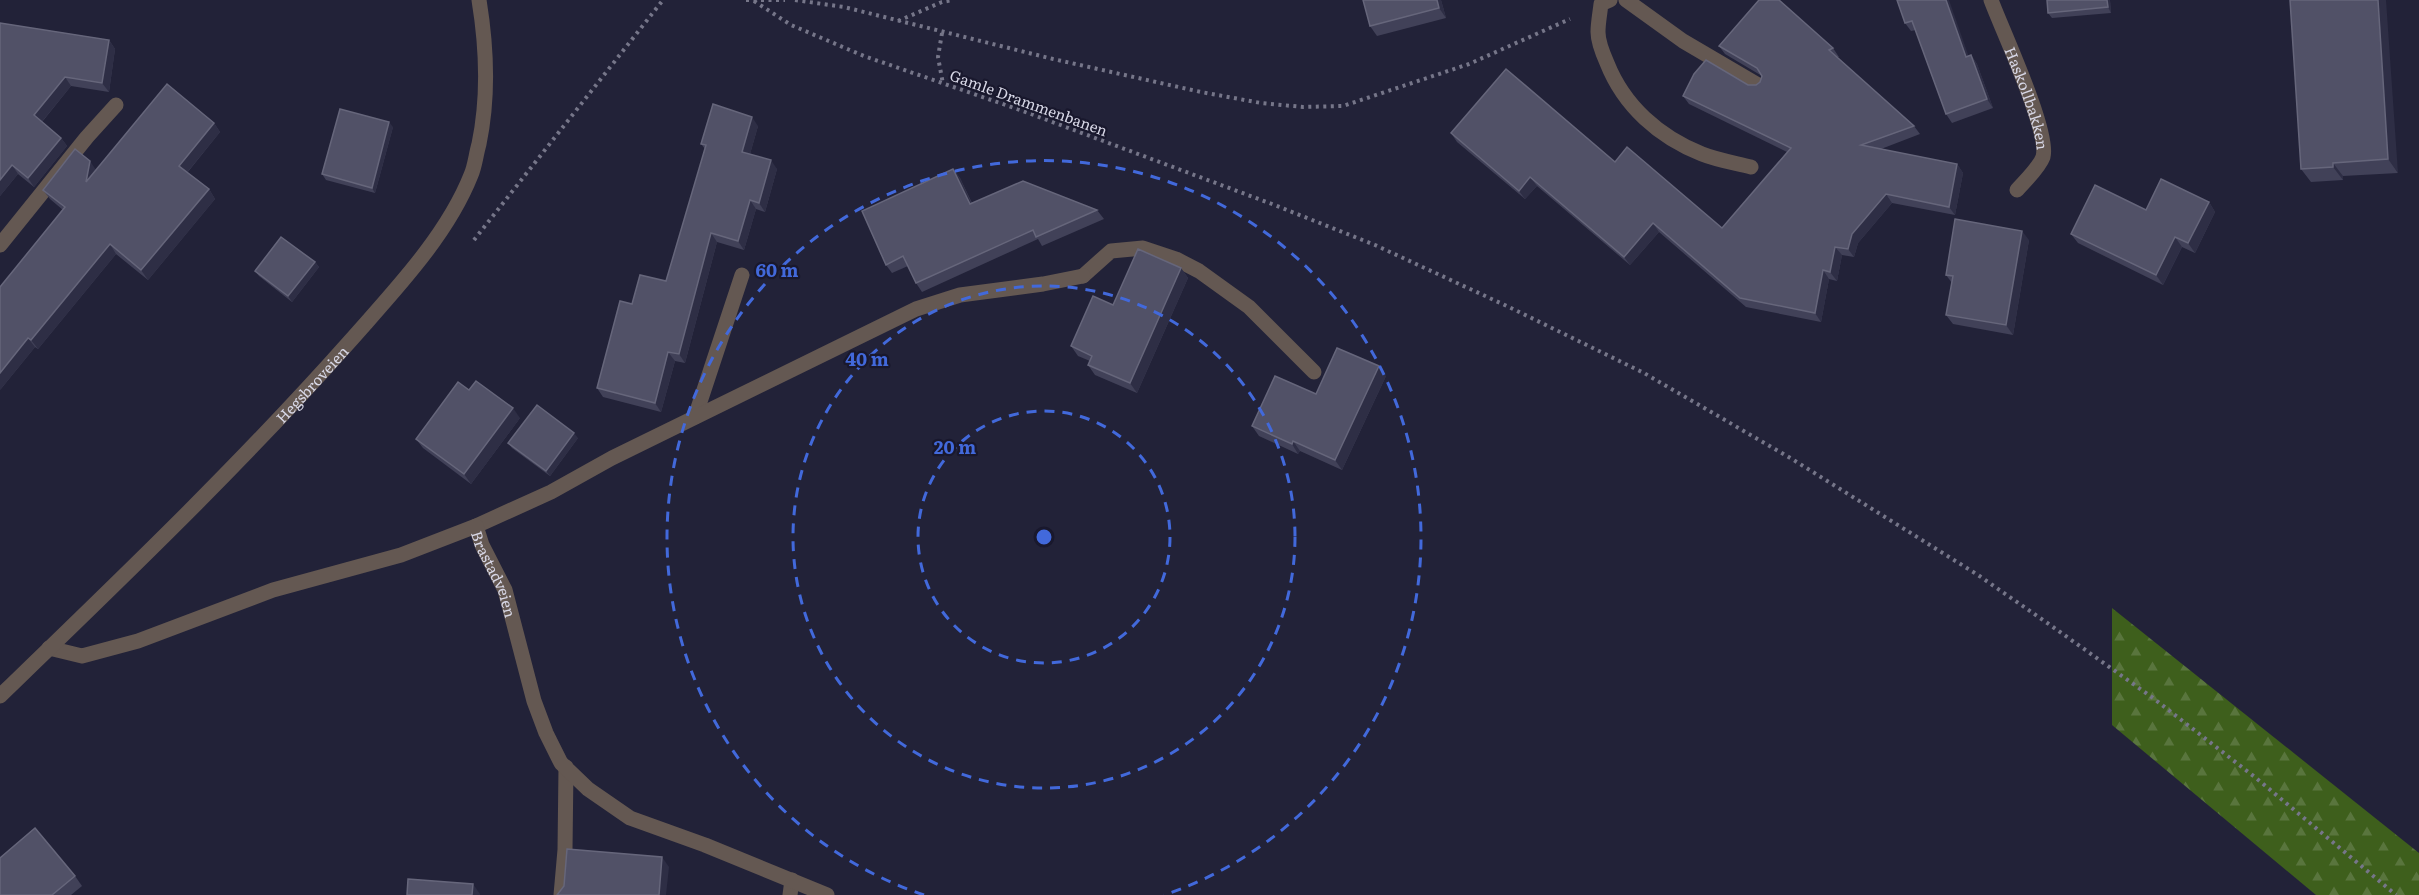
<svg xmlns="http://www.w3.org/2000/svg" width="2419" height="895" font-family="Literata,serif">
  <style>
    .forest { fill: url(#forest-firs) }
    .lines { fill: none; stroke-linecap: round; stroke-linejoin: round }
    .path { stroke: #767689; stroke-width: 4; stroke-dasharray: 3 4.5; stroke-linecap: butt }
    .service { stroke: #645852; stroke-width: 15 }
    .minor { stroke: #645852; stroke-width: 15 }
    .wall { fill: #414158 }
    .shaded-wall { fill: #2e2e45 }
    .building { fill: #515167; stroke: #66667b; stroke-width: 1.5 }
    .ring { fill: none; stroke: #4269db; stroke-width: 3; stroke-dasharray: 10 8 }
    .labels { text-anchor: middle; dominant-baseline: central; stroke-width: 4.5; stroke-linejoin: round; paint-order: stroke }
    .street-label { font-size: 15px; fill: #d7d7e6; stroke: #19182d }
    .centre { fill: #4269db; stroke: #19182d; stroke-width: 3 }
    .ring-label { font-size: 18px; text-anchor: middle; font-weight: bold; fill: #4269db; stroke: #19182d; stroke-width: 4.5; stroke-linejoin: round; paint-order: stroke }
  </style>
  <defs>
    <pattern id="forest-firs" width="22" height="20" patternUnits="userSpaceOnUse" patternTransform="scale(1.5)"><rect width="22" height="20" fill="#3e5f1c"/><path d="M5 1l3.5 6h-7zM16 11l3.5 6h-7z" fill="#59753d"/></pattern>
  </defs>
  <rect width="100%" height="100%" fill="#222238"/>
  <polygon class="forest" points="2112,608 2419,853 2419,895 2316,895 2112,725"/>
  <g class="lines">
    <g class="path">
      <polyline points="746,0 785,0"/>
      <polyline points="795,0 844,7 1053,59 1201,92 1261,103 1303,107 1343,106 1469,64 1570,19"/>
      <polyline points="754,1 791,25 864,56 1023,111 1272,204 1375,245 1509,307 1644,373 1792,459 1978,575 2053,627 2153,698 2256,778 2396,895"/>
      <polyline points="898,21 942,2 953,0"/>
      <polyline points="942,33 938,57 943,84"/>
      <polyline points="474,240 663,0"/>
    </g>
    <g class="service">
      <path d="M1610,0L1601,4C1600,13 1598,23 1598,32C1598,42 1603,54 1607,63C1624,106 1659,137 1702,154C1717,160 1735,163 1751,167"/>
      <polyline points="1626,0 1683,41 1758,85"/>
      <path id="s1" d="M1991,0C2002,30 2050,132 2043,157C2039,168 2025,181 2017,190"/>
      <polyline points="1083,276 1111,251 1143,248 1176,259 1199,271 1249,307 1314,372"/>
      <polyline points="695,417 742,275"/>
      <polyline points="561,895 565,850 566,767"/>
      <polyline points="790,895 792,880"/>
    </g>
    <g class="minor">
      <polyline points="0,245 87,137 116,105"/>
      <polyline points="476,526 551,492 612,458 916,309 960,295 1043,284 1083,276"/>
      <path id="s2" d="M49,648L82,656L138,641L273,590L401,555L476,526L482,545L505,590L534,701L546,733L561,763L588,789L630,818L705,845L827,895"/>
      <path id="s3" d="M0,696C120,580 241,464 351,340C394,291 447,236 471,175C475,166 476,154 479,144C489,96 487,49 479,0"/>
    </g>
  </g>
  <g class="wall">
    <polygon points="1441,0 1446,18 1377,36 1370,26"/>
    <polygon points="1897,0 1968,56 1971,55 1977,64 1993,108 1952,123 1946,114 1916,30 1911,31 1905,23"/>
    <polygon points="2110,0 2111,13 2052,18 2048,13"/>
    <polygon points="2290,0 2398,173 2343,176 2343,180 2311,182 2301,169"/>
    <polygon points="0,23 109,40 115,49 109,92 71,86 42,122 61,138 67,146 34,187 18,174 0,196"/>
    <polygon points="1719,46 1833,48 1839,57 1837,57 1914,126 1920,134 1881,149 1957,164 1963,173 1955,215 1892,203 1858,243 1854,257 1842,255 1837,281 1829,279 1821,322 1746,307 1659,232 1630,265 1537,186 1525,199 1457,142 1451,133 1615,162 1722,228 1787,152 1689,104 1683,96 1748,85 1756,85 1760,82 1762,76 1725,54"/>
    <polygon points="214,123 220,132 187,173 209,189 215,199 148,280 116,254 38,349 35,347 0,390 63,210 50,199 43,190 96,170"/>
    <polygon points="758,126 750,154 777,169 765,212 756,209 744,250 717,242 685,363 675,361 661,412 603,397 597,388 632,304 666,281 705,149 701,144"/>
    <polygon points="393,127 375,193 326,180 322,174"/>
    <polygon points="953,169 960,178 972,203 1097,210 1104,219 1042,246 1038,239 922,292 916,283 908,266 892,273 886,265"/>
    <polygon points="2209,202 2215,212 2195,253 2182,247 2163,285 2078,243 2071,234 2146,210"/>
    <polygon points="2029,240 2013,335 1953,324 1946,315 1952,283 1946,275"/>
    <polygon points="315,262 319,267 292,302 259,276 255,271"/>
    <polygon points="1181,268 1188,278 1137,393 1095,375 1088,365 1090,361 1078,356 1071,346 1113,305"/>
    <polygon points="1386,376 1342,470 1300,451 1298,454 1259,436 1252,426 1316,394"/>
    <polygon points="520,418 471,484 423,448 416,439"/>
    <polygon points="578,438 550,476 512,448 508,443"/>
    <polygon points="75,876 82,886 71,895 0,895"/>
  </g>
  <g class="shaded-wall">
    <polygon points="1437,0 1441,0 1446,18 1439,8"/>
    <polygon points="1946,0 1949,0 1972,66 1966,57"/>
    <polygon points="2107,0 2110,0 2111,13 2108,7"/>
    <polygon points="2378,0 2386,0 2398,173 2388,159"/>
    <polygon points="109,40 115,49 109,92 102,83"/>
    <polygon points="1971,55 1977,64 1993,108 1987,99"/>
    <polygon points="65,77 71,86 40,124 34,115"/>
    <polygon points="752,117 758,126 748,161 742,152"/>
    <polygon points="389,122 393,127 375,193 372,188"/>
    <polygon points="214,123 220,132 185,175 179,166"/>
    <polygon points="61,138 67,146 34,187 28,178"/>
    <polygon points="771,160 777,169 765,212 759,203"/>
    <polygon points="90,161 96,170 86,182"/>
    <polygon points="2333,163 2343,176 2343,180 2333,167"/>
    <polygon points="1957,164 1963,173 1955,215 1949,207"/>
    <polygon points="12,165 18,174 0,196 0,180"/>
    <polygon points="953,169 960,178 976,213 970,204"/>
    <polygon points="1530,177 1537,186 1525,199 1519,191"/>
    <polygon points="209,189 215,199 148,280 141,270"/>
    <polygon points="1886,194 1892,203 1858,243 1854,257 1848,249 1852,234"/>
    <polygon points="750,200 756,209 744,250 738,241"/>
    <polygon points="2209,202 2215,212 2195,253 2188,243"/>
    <polygon points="1653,223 1659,232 1630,265 1624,257"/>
    <polygon points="2022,231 2029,240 2013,335 2006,325"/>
    <polygon points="711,233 717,242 685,363 679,354"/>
    <polygon points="2175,237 2182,247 2163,285 2156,275"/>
    <polygon points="110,244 116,254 38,349 31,340"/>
    <polygon points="1835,247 1842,255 1837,281 1830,272"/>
    <polygon points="315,262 319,267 292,302 288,296"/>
    <polygon points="1181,268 1188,278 1137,393 1130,383"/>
    <polygon points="1823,270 1829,279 1821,322 1815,313"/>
    <polygon points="28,338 35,347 0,390 0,373"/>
    <polygon points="668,352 675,361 661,412 655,403"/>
    <polygon points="1379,366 1386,376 1342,470 1335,460"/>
    <polygon points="513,408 520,418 471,484 464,474"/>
    <polygon points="574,433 578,438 550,476 546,471"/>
    <polygon points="1293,441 1300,451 1298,454 1292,444"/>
    <polygon points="662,857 669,867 666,895 659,895"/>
    <polygon points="473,884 480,894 480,895 472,895"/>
  </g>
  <g class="building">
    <polygon points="1363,0 1437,0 1439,8 1370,26"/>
    <polygon points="1759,0 1779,0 1833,48 1829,50 1914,126 1861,145 1957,164 1949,207 1886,194 1852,234 1848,249 1835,247 1830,272 1823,270 1815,313 1740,298 1653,223 1624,257 1530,177 1519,191 1451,133 1506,69 1615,162 1627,147 1722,228 1791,148 1683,96 1694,74 1706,60 1748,85 1756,85 1760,82 1762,76 1757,68 1719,46"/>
    <polygon points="1897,0 1946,0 1966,57 1971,55 1987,99 1946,114 1912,21 1905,23"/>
    <polygon points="2047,0 2107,0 2108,7 2048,13"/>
    <polygon points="2290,0 2378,0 2388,159 2333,163 2333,167 2301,169"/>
    <polygon points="0,23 109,40 102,83 65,77 34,115 61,138 28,178 12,165 0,180"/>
    <polygon points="167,84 214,123 179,166 209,189 141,270 110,244 31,340 28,338 0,373 0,287 65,207 43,190 75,149 90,161 86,182"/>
    <polygon points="713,104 752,117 742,152 771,160 759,203 750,200 738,241 711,233 679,354 668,352 655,403 597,388 620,301 632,304 640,275 666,281 706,145 701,144"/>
    <polygon points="340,109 389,122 372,188 322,174"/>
    <polygon points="953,169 970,204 1023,181 1097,210 1036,237 1033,230 916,283 903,256 886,265 862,211"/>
    <polygon points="2161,179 2209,202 2188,243 2175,237 2156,275 2071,234 2095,185 2146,210"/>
    <polygon points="1955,219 2022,231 2006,325 1946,315 1953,276 1946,275"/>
    <polygon points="281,237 315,262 288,296 255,271"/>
    <polygon points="1138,249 1181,268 1130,383 1088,365 1092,356 1071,346 1093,296 1113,305"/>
    <polygon points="1337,348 1379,366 1335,460 1293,441 1292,444 1252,426 1275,376 1316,394"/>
    <polygon points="476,381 513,408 464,474 416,439 458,382 469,390"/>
    <polygon points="537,405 574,433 546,471 508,443"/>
    <polygon points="35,828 75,876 52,895 0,895 0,858"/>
    <polygon points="567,849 662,857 659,895 557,895 564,886"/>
    <polygon points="408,879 473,884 472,895 407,895"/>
  </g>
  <g class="ring">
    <circle cx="1044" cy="537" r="126"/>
    <circle cx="1044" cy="537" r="251"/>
    <path d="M924 895A377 377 0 1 1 1164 895"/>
  </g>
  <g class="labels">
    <g class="street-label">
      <text stroke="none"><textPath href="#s1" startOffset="105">Haskollbakken</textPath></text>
      <text transform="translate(1029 102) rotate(20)">Gamle Drammenbanen</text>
      <text stroke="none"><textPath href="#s3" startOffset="441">Hegsbroveien</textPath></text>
      <text stroke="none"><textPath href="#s2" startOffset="501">Brastadveien</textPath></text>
    </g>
  </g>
  <circle cx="1044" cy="537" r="9" class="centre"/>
  <g class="ring-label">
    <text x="777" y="277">60 m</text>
    <text x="867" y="366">40 m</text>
    <text x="955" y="454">20 m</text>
  </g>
</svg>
